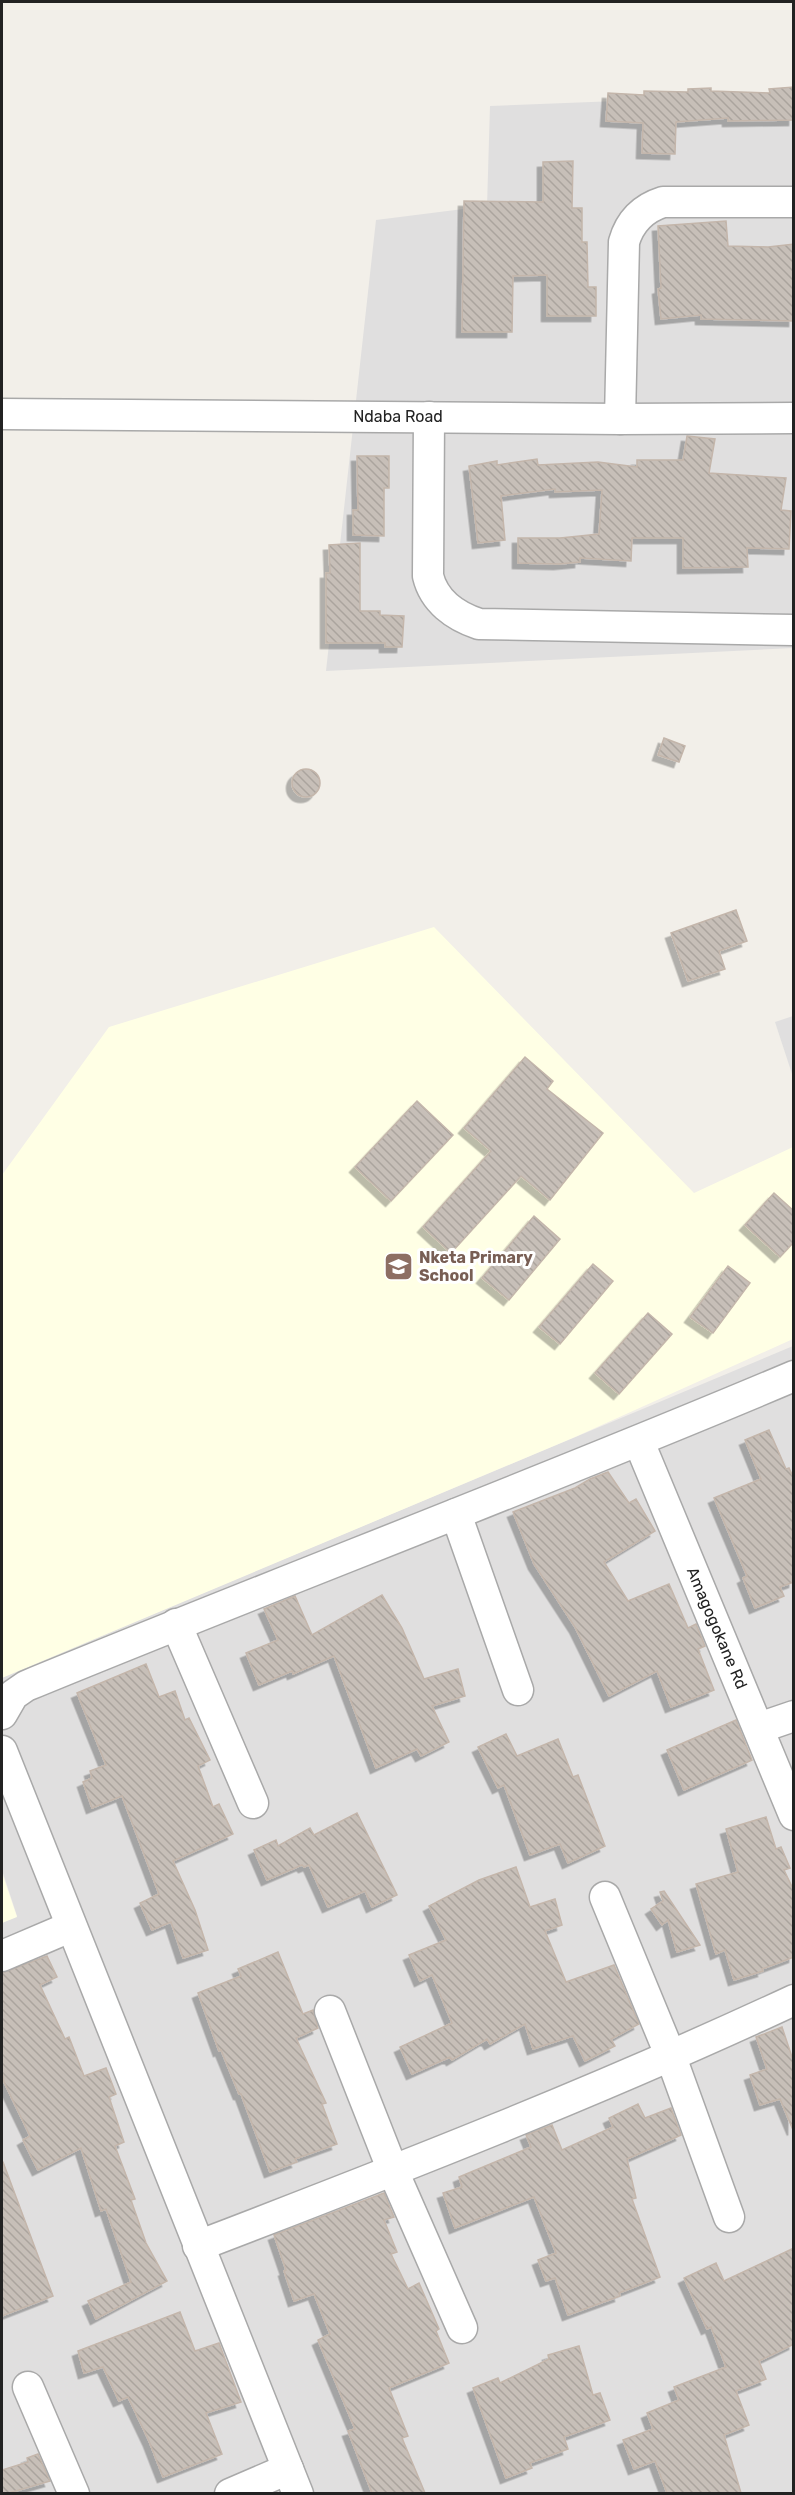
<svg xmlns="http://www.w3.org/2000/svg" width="795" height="2495" font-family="Rubik,sans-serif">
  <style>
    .residential { fill: #e0dfdf }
    .education { fill: #ffffe5 }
    .building { fill: url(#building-back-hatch); stroke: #c4b6ab; stroke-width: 1.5; filter: url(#shadow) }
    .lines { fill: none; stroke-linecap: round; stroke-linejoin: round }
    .minor-casing { stroke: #a9a9a9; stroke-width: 33 }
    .minor { stroke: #fff; stroke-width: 30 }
    .labels { text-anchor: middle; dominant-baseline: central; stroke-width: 6; stroke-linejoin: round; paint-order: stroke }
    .street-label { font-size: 16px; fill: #222; stroke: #fff }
    .education-label { font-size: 16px; font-weight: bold; fill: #785e54; stroke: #fff; text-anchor: start }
  </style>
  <defs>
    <pattern id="building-back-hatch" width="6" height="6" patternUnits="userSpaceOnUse" patternTransform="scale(1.5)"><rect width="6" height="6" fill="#c7bfb8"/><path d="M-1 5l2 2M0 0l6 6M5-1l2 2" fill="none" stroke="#aba49e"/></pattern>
    <filter id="shadow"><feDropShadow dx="-5.5" dy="5.5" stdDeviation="0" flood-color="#0004"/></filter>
  </defs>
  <rect width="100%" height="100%" fill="#f2efe9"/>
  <g class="residential">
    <polygon points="793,94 793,648 326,671 376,220 487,206 490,106"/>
    <polygon points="793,1016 794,1016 793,1077 775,1022"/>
    <polygon points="793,1346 793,2493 2,2493 2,1923 17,1916 2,1870 2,1677"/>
  </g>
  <g class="education">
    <polygon points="434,927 694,1193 793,1147 793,1339 575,1437 2,1678 2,1175 109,1027"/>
    <polygon points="2,1873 17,1917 2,1923"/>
  </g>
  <g class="building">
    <polygon points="794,87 794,120 728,121 728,118 676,122 675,154 642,153 643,123 606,121 608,93 644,95 644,91 688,92 688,89 711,88 711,91 770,93 769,89"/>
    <polygon points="573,161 572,208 582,208 582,242 587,242 588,287 596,287 596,316 547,316 547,275 513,276 512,332 462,332 464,201 543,202 543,162"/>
    <polygon points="726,221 728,246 768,247 794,244 794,321 701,319 701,315 661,319 658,289 661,288 658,226"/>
    <polygon points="687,436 715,439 709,473 786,478 781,510 791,511 789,549 747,548 748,567 683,568 683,538 632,538 631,561 580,558 580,562 559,564 518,563 518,538 560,538 599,534 602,490 555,492 555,489 501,496 505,540 478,543 469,466 497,461 497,465 537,459 538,465 598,462 637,467 637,460 683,460"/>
    <polygon points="357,456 389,456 389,488 384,488 384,536 353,535 353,510 358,510"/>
    <polygon points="360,543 360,611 380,611 380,615 404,616 402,647 385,647 385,643 326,643 326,573 330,573 329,545"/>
    <polygon points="664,738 685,746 679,762 658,755"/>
    <circle cx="306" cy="783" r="14"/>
    <polygon points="736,910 747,941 719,951 725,969 688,981 671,933"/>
    <polygon points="525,1057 553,1081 547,1089 603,1133 550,1200 521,1176 451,1253 423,1227 491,1151 464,1128"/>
    <polygon points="417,1101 453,1135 391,1201 355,1167"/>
    <polygon points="774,1193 794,1211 794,1242 780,1257 745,1225"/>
    <polygon points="534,1216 560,1239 509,1300 482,1278"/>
    <polygon points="593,1264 613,1281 560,1344 539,1327"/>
    <polygon points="728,1266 750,1283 713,1333 690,1317"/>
    <polygon points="648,1313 672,1334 619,1394 595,1373"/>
    <polygon points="769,1430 786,1469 789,1468 794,1479 794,1582 780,1587 784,1596 755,1608 743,1578 747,1576 714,1498 761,1479 745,1440"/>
    <polygon points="608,1472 629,1503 636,1499 655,1531 604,1562 628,1601 669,1584 688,1628 696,1624 705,1646 698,1649 714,1690 671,1707 657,1671 609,1696 575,1627 534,1564 513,1512 575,1488 590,1479"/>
    <polygon points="382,1595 402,1628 424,1679 458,1669 465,1696 432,1706 449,1742 421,1756 417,1749 376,1768 334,1656 293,1674 292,1671 259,1685 246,1653 278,1640 264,1609 295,1596 312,1635"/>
    <polygon points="146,1664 159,1697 175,1691 185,1720 189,1718 210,1760 198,1766 213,1807 219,1804 233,1834 173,1861 195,1910 208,1950 183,1958 171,1922 152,1930 140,1903 159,1894 122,1796 92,1808 83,1782 92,1778 90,1771 106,1765 77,1693"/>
    <polygon points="736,1720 752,1760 684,1790 667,1750"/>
    <polygon points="506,1734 517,1756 558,1739 573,1777 578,1775 605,1846 568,1863 560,1844 530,1855 504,1785 498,1788 478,1747"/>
    <polygon points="357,1813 397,1895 372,1907 365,1891 328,1907 309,1865 304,1867 302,1865 267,1880 254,1850 276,1840 278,1846 310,1828 314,1835"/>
    <polygon points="766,1817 776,1849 781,1847 790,1868 784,1870 794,1891 794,1957 762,1969 763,1971 734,1980 725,1950 716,1954 696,1884 738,1872 726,1829"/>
    <polygon points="516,1867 530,1907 555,1899 562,1925 545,1931 566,1982 614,1965 639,2024 611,2039 615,2046 585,2061 573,2036 533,2049 525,2024 490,2044 487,2039 452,2060 450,2057 412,2074 400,2047 452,2023 432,1975 420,1981 409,1955 446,1940 429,1906 479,1880"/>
    <polygon points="664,1891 700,1945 677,1952 668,1920 662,1925 651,1909 663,1901 660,1892"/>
    <polygon points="278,1952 303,2014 313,2010 318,2028 296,2038 326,2103 322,2104 337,2144 295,2159 297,2162 270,2172 241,2094 239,2094 221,2050 219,2051 198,1993 241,1976 238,1969"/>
    <polygon points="47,1956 57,1977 40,1985 65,2039 69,2037 84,2076 106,2068 116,2094 109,2097 124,2142 115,2146 135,2199 131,2200 146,2243 167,2281 96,2319 88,2301 131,2282 106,2209 101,2211 81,2148 38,2170 23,2140 30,2136 4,2082 2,2071 2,1973"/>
    <polygon points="782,2027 794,2063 793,2130 780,2099 760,2105 750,2075 767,2069 756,2037"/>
    <polygon points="638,2104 645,2118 671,2108 681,2135 627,2159 636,2198 632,2199 660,2277 619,2293 620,2296 568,2315 555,2278 546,2281 538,2260 556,2253 534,2197 455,2228 443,2193 462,2187 459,2177 531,2147 526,2135 552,2125 562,2150 613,2127 609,2118"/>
    <polygon points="2,2162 3,2162 53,2296 2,2316"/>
    <polygon points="384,2193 394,2217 384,2220 397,2252 391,2254 408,2289 419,2283 439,2329 436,2331 449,2363 389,2388 408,2436 402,2438 425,2493 372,2493 348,2431 355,2429 318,2340 330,2334 314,2294 294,2301 284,2271 286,2270 274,2235"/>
    <polygon points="794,2248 794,2344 759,2361 766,2379 736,2391 749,2425 724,2435 741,2493 667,2493 655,2461 634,2469 623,2440 653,2429 647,2413 679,2400 674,2387 726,2367 711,2327 707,2329 684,2278 716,2263 724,2281"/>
    <polygon points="180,2312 195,2351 219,2343 241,2402 206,2413 222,2454 163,2477 149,2441 128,2397 119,2401 103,2367 84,2373 78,2351"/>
    <polygon points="579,2346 593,2395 600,2393 610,2420 564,2437 568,2449 530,2463 532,2468 506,2478 473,2388 498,2378 500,2383 549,2359 548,2355"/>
    <polygon points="38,2454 50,2481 9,2493 2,2493 2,2470 28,2462 27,2458"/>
  </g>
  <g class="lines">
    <defs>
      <g id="minor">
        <polyline points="2,414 620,419 794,418"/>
        <path d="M429,417L428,576C434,601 455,616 479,624L794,630"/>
        <path d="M620,419L624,242C630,221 644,208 663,202H794"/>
        <polyline points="639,1442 794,1815"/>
        <polyline points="456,1514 518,1690"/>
        <polyline points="176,1624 253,1803"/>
        <path d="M2,1714L13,1695L26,1686C281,1581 539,1484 794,1376"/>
        <polyline points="759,1728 794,1716"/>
        <polyline points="2,1751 298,2494"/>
        <polyline points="605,1897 671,2057 729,2217"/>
        <polyline points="2,1956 70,1927"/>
        <polyline points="330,2011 393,2171 462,2328"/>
        <path d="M198,2246C399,2169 599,2091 794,2000"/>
        <polyline points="28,2387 74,2494"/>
        <polyline points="230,2494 288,2469"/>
      </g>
    </defs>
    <use href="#minor" class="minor-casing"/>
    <use href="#minor" class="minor"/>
  </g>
  <defs>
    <symbol id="school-square" viewBox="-11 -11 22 22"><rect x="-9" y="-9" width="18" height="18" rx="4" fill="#8d6e63" stroke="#fff"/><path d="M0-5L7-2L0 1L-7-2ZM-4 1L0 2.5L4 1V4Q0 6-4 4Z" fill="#fff"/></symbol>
  </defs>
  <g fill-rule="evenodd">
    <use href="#school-square" x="382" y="1250" width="33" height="33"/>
  </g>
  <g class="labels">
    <g class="street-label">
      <text x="398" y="416">Ndaba Road</text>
      <text transform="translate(717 1628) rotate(67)">Amagogokane Rd</text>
    </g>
    <g class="education-label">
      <text x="419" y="1257">Nketa Primary<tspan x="419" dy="18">School</tspan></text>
    </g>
  </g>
  <rect width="795" height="2495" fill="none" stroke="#222222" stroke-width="6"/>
</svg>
